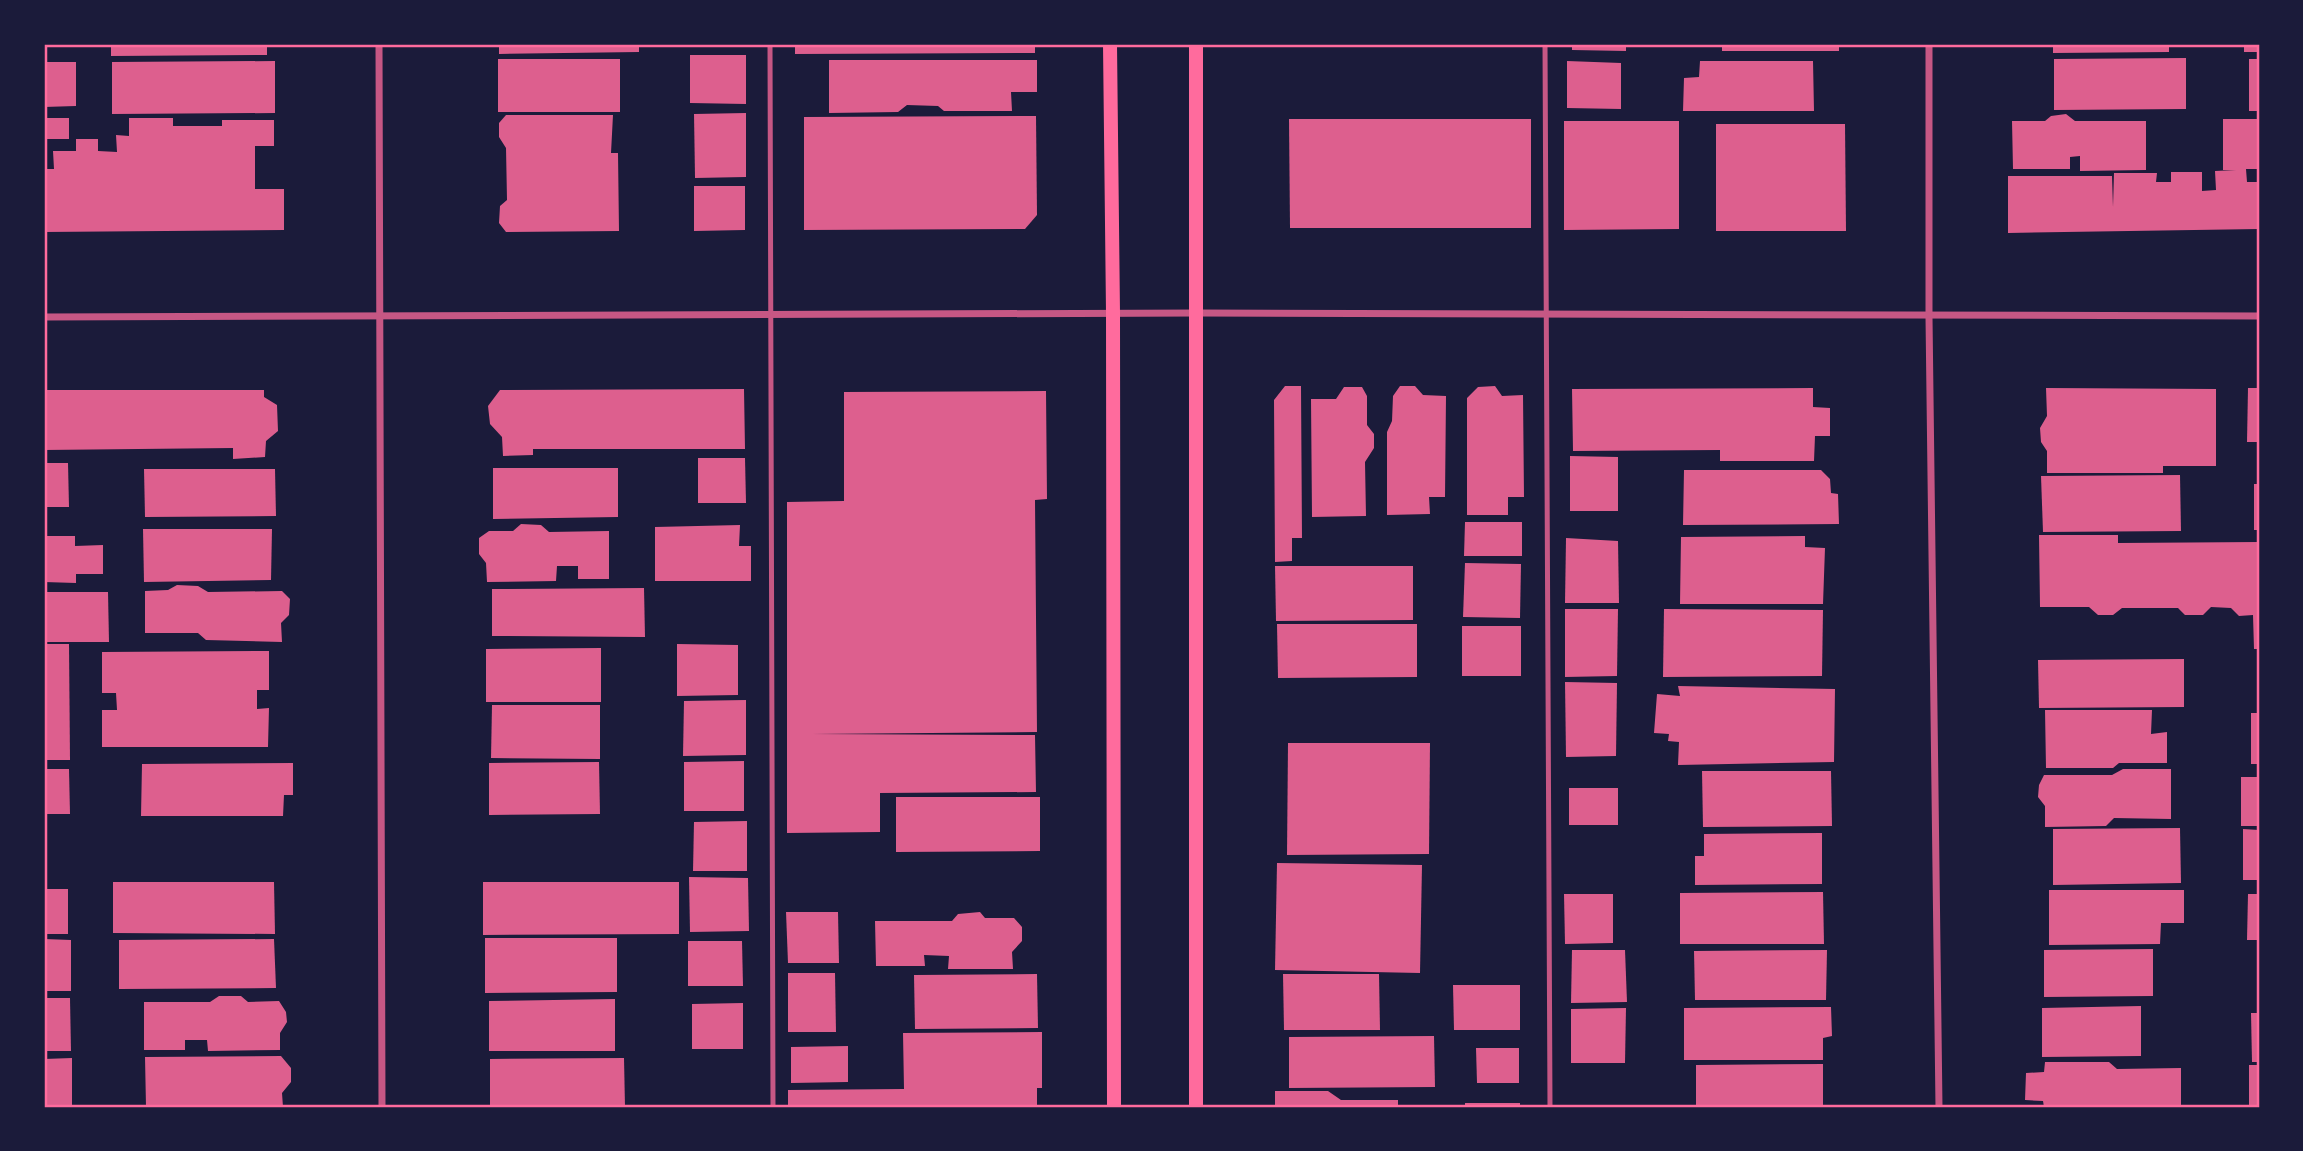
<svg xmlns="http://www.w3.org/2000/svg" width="2303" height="1151" font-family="'Alegreya Sans',sans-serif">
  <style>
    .building { fill: #dd5f8e }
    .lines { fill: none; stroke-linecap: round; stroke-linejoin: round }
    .service { stroke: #c65784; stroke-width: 5 }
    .minor { stroke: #c65784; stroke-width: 7 }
    .secondary { stroke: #ff6b9d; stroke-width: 14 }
    .neatline { fill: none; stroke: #ff6b9d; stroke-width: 2.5 }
  </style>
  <rect width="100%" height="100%" fill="#1b1b3a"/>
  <g class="building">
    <polygon points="44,44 68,44 68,46 44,47"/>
    <polygon points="111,44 267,44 267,55 111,56"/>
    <polygon points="499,44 639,44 639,52 499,54"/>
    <polygon points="795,44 1035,44 1035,53 795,54"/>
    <polygon points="1572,44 1626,44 1626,51 1572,50"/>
    <rect x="1722" y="44" width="117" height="7"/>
    <polygon points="2053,44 2169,44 2169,52 2053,53"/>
    <rect x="2244" y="44" width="15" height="8"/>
    <polygon points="690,55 746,55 746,104 690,103"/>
    <polygon points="2186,58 2186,109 2054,110 2054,59"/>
    <rect x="498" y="59" width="122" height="53"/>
    <rect x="2249" y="59" width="10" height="52"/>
    <polygon points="829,60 1037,60 1037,92 1011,92 1012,111 944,111 938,106 907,105 898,112 829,113"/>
    <polygon points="275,61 275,113 112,114 112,62"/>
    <polygon points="1567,61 1621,63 1621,109 1567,108"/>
    <polygon points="1700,61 1813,61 1814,111 1683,111 1684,78 1699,77"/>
    <polygon points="44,62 76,62 76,106 44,107"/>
    <polygon points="746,113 746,177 695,178 694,114"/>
    <polygon points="2066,114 2075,121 2146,121 2146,170 2080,171 2080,156 2070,157 2070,169 2013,169 2012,121 2045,121 2051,116"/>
    <polygon points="506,115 613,115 611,153 618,153 619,231 506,232 499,223 500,206 507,200 506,148 499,137 499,123"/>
    <polygon points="1036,116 1037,215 1025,229 804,230 804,117"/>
    <rect x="44" y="118" width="25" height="21"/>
    <polygon points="129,118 173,118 173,126 222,126 222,120 274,120 274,146 255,146 255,189 284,189 284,230 44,232 44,169 54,169 53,151 76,151 76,139 98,139 98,151 117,152 116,135 129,136"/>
    <polygon points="1289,119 1531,119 1531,228 1290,228"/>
    <polygon points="2223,119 2259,119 2259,169 2246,169 2247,182 2259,182 2259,229 2008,233 2008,176 2112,176 2113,207 2114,173 2157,173 2156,182 2171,182 2171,172 2202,172 2202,191 2216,190 2215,171 2236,170 2223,170"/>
    <polygon points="1564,121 1679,121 1679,229 1564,230"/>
    <polygon points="1716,124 1845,124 1846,231 1716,231"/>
    <polygon points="694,186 745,186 745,230 694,231"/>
    <polygon points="1285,386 1301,386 1302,538 1292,538 1292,561 1275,562 1274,400"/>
    <polygon points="1400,386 1415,386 1423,395 1446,396 1445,497 1429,497 1430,514 1387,515 1387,432 1392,421 1393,396"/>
    <polygon points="1495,386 1502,396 1523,395 1524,497 1508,497 1508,515 1467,515 1467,398 1478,387"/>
    <polygon points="1344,387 1362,387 1367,396 1367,425 1374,434 1374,448 1365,462 1366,516 1312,517 1311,399 1336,399"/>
    <polygon points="1813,388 1813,407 1830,408 1830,436 1815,436 1814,461 1720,461 1720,450 1573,451 1572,389"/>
    <polygon points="2046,388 2216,389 2216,466 2163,466 2163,473 2047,473 2047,451 2041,442 2040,428 2047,416"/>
    <polygon points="2248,388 2259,388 2259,442 2247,442"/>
    <polygon points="744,389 745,449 533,449 533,455 503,456 502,437 490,424 488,406 500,390"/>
    <polygon points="44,390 264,390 264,397 277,405 278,431 266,441 265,457 233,459 233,448 44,450"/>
    <polygon points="1046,391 1047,499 1035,500 1037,732 813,734 1035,735 1036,792 880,793 880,832 787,833 787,502 844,501 844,392"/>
    <polygon points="1570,456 1618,457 1618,511 1570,511"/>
    <polygon points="698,458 745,458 746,503 698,503"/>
    <polygon points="44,463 68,463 69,507 44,507"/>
    <polygon points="493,468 618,468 618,517 493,519"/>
    <polygon points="144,469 275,469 276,516 145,517"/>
    <polygon points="1684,470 1821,470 1830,479 1831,493 1838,494 1839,524 1683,525"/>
    <polygon points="2180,475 2181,531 2043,532 2041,476"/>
    <rect x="2254" y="484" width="5" height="46"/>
    <polygon points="1465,522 1522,522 1522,556 1464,556"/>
    <polygon points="521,524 541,525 549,532 609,531 609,579 578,579 578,566 557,566 556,581 487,582 486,563 479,554 479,538 489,531 513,531"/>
    <polygon points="740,525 739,546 751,546 751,581 655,581 655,527"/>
    <polygon points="143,529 272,529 271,580 144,582"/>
    <polygon points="2039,535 2118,535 2118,543 2259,542 2259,649 2254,649 2253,615 2239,616 2231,608 2211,607 2203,615 2185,615 2178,608 2122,608 2113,615 2098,615 2089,607 2040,607"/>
    <polygon points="44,536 75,536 75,546 103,545 103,574 76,574 76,583 44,582"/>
    <polygon points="1805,536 1805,547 1825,548 1823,604 1680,604 1681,537"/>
    <polygon points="1566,538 1618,541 1619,603 1565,603"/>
    <polygon points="1465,563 1521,564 1520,618 1463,617"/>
    <polygon points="1275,566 1413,566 1413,620 1276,621"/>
    <polygon points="177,585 198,586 208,592 282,591 290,599 289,615 281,623 282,642 206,640 198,633 145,633 145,591 168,590"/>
    <polygon points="644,588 645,637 492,636 492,589"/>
    <polygon points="44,592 108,592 109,642 44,642"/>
    <polygon points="1565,609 1618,609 1617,676 1565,677"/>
    <polygon points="1664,609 1823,610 1822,676 1663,677"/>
    <polygon points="1277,624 1417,624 1417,677 1278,678"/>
    <rect x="1462" y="626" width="59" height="50"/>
    <polygon points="44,644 69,644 70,760 44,760"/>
    <polygon points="677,644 738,645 738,695 677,696"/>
    <polygon points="601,648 601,702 486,702 486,649"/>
    <polygon points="269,651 269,690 257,690 257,709 269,708 268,747 102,747 102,710 117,710 116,693 102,693 102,652"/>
    <polygon points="2184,659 2184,707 2039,708 2038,660"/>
    <rect x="2257" y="669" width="2" height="39"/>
    <polygon points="1565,682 1617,683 1616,756 1566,757"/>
    <polygon points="1678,686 1835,689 1834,762 1678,765 1679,742 1668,741 1669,734 1654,733 1657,694 1680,696"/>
    <polygon points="746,700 746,755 683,756 684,701"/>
    <polygon points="492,705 600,705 600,759 491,758"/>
    <polygon points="2045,710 2152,710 2151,734 2167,732 2167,763 2119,763 2113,768 2046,768"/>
    <rect x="2251" y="713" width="8" height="51"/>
    <polygon points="1288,743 1430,743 1429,854 1287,855"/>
    <polygon points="744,761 744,811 684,811 684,762"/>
    <polygon points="599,762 600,814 489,815 489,763"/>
    <polygon points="293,763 293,795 284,795 283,816 141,816 142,764"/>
    <polygon points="44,769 69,769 70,814 44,814"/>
    <polygon points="2123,769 2171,769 2171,819 2114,818 2106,826 2045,827 2045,806 2038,797 2039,785 2044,775 2112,775"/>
    <polygon points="1702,771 1831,771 1832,826 1703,827"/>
    <rect x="2241" y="777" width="18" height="49"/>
    <rect x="1569" y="788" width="49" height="37"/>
    <polygon points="896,797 1040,797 1040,851 896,852"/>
    <polygon points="747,821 747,871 693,871 694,822"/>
    <polygon points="2180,828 2181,883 2053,885 2053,829"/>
    <polygon points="2243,829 2259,830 2259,880 2243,880"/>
    <polygon points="1822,833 1822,884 1695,885 1695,856 1704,856 1704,834"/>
    <polygon points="1277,863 1422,865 1420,973 1275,970"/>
    <polygon points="689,877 748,878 749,931 690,932"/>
    <polygon points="113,882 274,882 275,934 113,933"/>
    <polygon points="483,882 679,882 679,934 483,935"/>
    <rect x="44" y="889" width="24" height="45"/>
    <polygon points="2049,890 2184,890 2184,923 2161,923 2160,944 2049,945"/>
    <polygon points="1823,892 1824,944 1680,944 1680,893"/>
    <polygon points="1564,894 1613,894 1613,943 1565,944"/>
    <polygon points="2248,894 2259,894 2259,940 2247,940"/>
    <polygon points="786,912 838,912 839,963 788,963"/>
    <polygon points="980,912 985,918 1014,918 1022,927 1022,941 1012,952 1013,969 948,969 949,956 924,955 925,966 876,966 875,921 952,921 958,914"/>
    <polygon points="485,938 617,938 617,992 485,993"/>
    <polygon points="44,939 71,940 71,991 44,991"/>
    <polygon points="274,939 276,988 119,989 119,940"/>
    <polygon points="688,941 742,941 743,986 688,986"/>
    <polygon points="2153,949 2153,996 2044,997 2044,950"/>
    <polygon points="1572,950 1625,950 1627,1002 1571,1003"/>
    <polygon points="1827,950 1826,1000 1695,1000 1694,951"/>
    <polygon points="788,973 835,973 836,1032 788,1032"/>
    <polygon points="1037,974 1038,1028 915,1029 914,975"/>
    <polygon points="1283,974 1379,974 1380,1030 1284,1030"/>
    <polygon points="1453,985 1520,985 1520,1030 1454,1030"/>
    <polygon points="219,996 241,996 248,1002 279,1001 286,1012 287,1022 280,1033 280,1050 208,1051 207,1040 185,1040 185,1050 144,1050 144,1002 210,1002"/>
    <polygon points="44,998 70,998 71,1051 44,1051"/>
    <polygon points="615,999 615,1051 489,1051 489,1001"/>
    <polygon points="743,1003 743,1049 692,1049 692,1004"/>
    <polygon points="2141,1006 2141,1056 2042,1057 2042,1008"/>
    <polygon points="1831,1007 1832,1036 1823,1038 1823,1060 1684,1060 1684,1008"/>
    <polygon points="1626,1008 1625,1063 1571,1063 1571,1009"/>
    <polygon points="2251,1013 2259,1013 2259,1062 2252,1062"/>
    <polygon points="1042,1032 1042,1088 1037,1088 1037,1107 788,1107 788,1090 904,1089 903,1033"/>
    <polygon points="1434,1036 1435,1087 1289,1088 1289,1037"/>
    <polygon points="848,1046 848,1082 791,1083 791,1047"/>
    <polygon points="1476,1048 1519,1048 1519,1083 1477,1083"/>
    <polygon points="281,1056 291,1068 291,1082 282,1093 283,1107 146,1107 145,1057"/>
    <polygon points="72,1058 72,1107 44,1107 44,1059"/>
    <polygon points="624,1058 625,1107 490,1107 490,1059"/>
    <polygon points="2045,1062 2109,1062 2117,1069 2181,1068 2181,1107 2044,1107 2043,1101 2025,1100 2026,1073 2044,1072"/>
    <polygon points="1823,1064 1823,1107 1696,1107 1696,1065"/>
    <rect x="2249" y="1065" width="10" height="42"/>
    <polygon points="1275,1091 1328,1091 1341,1100 1398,1100 1398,1107 1275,1107"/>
    <rect x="1465" y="1103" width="55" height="4"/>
  </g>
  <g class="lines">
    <g class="service">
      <polyline points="770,44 773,1107"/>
      <polyline points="1545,44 1550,1107"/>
    </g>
    <g class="minor">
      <polyline points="379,44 382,1107"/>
      <polyline points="1929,44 1929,317 1939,1107"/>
      <polyline points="44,317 1197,313 2259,316"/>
    </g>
    <g class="secondary">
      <polyline points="1110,44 1113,313 1114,1107"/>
      <polyline points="1196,1107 1196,44"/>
    </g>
  </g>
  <rect width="2303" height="1151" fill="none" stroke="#1b1b3a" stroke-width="91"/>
  <rect x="46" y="46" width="2212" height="1060" class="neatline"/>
</svg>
